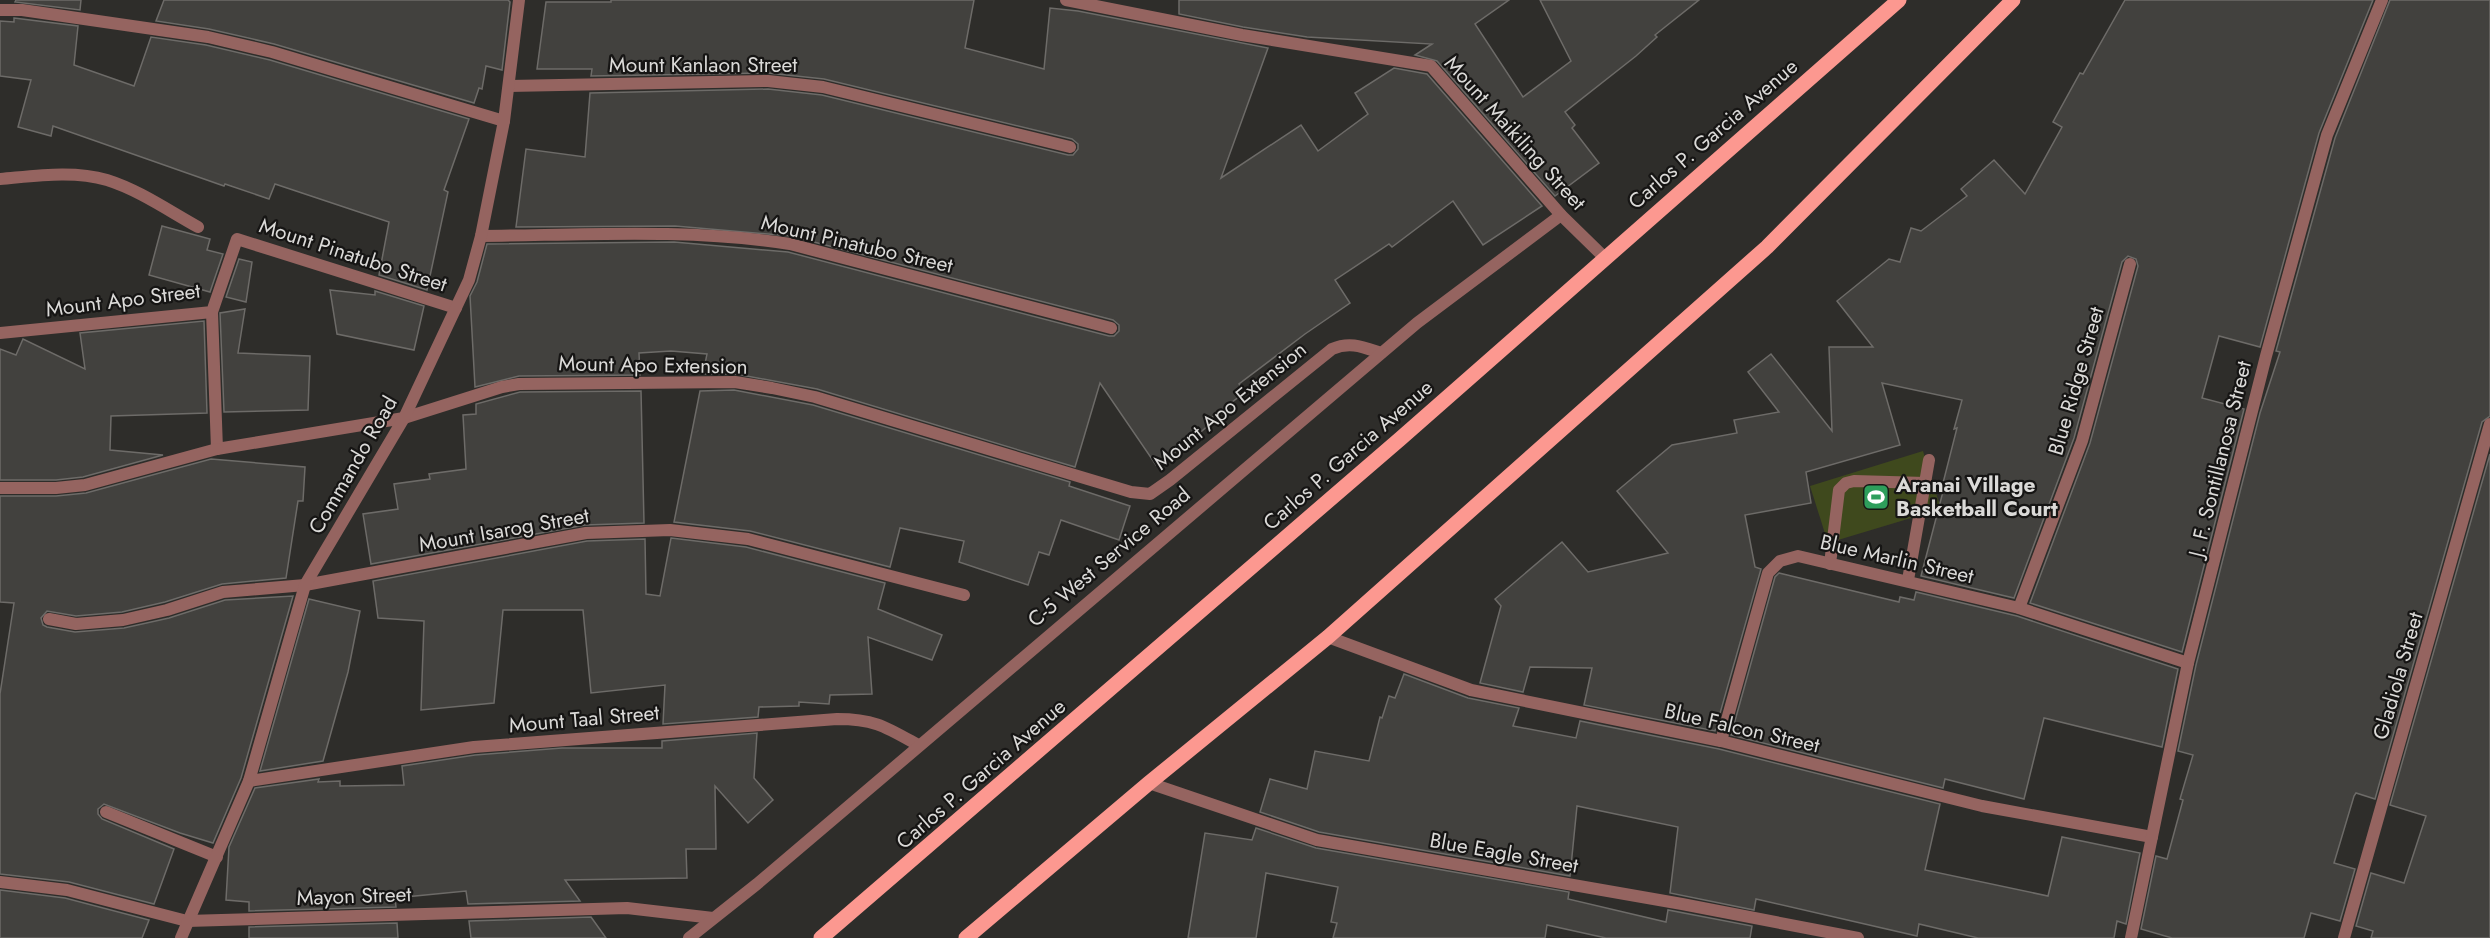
<svg xmlns="http://www.w3.org/2000/svg" width="2490" height="938" font-family="Jost,sans-serif">
  <style>
    .green { fill: #3f491d }
    .building { fill: #42413e; stroke: #6d6b68; stroke-width: 1.5 }
    .lines { fill: none; stroke-linecap: round; stroke-linejoin: round }
    .service { stroke: #956460; stroke-width: 12 }
    .pedestrian { stroke: #956460; stroke-width: 12 }
    .minor { stroke: #956460; stroke-width: 12 }
    .primary { stroke: #fc9890; stroke-width: 15 }
    .labels { text-anchor: middle; dominant-baseline: central; stroke-width: 4.5; stroke-linejoin: round; paint-order: stroke }
    .street-label { font-size: 21px; fill: #dbdad8; stroke: #161514 }
    .poi-label { font-size: 21px; font-weight: bold; fill: #dbdad8; stroke: #161514; text-anchor: start }
  </style>
  <rect width="100%" height="100%" fill="#2e2d2a"/>
  <polygon class="green" points="1923,451 1941,509 1828,543 1810,486"/>
  <g class="building">
    <polygon points="16,0 81,0 80,10 15,2"/>
    <polygon points="164,0 508,0 510,2 502,70 486,66 482,89 479,88 474,103 274,44 209,29 156,21"/>
    <polygon points="611,0 974,0 965,48 1044,69 1050,8 1078,11 1268,48 1221,178 1301,125 1318,151 1368,114 1355,93 1394,68 1427,74 1542,206 1483,245 1453,201 1392,247 1389,244 1335,280 1350,303 1305,334 1239,384 1245,392 1209,420 1211,423 1187,444 1156,465 1100,383 1075,467 817,389 736,374 703,374 707,354 671,351 639,353 640,375 519,376 475,387 470,296 477,282 487,244 674,242 788,252 1109,336 1114,336 1119,331 1119,325 1113,320 791,236 675,226 516,227 526,149 585,157 590,93 768,89 822,95 1068,155 1073,155 1078,149 1078,144 1072,139 824,79 768,73 591,76 592,69 537,69 546,2 611,2"/>
    <polygon points="1179,0 1509,0 1475,24 1523,97 1571,61 1540,0 1699,0 1655,35 1657,37 1636,56 1565,112 1575,125 1572,128 1599,163 1555,196 1437,61 1415,55 1432,44 1307,37 1243,27 1179,14"/>
    <polygon points="2125,0 2373,0 2319,133 2260,347 2219,336 2202,398 2244,409 2182,652 2030,603 2090,443 2138,266 2136,259 2128,256 2122,262 2074,438 2014,598 1921,576 1945,484 1943,483 1957,428 1954,429 1962,400 1882,383 1900,445 1806,472 1811,503 1745,515 1755,567 1761,569 1715,731 1584,705 1592,668 1530,667 1523,692 1480,683 1501,606 1495,599 1562,542 1588,572 1668,553 1617,491 1672,445 1737,433 1734,420 1779,412 1748,372 1771,354 1832,431 1829,347 1873,347 1837,301 1889,259 1900,262 1911,228 1921,231 1967,196 1961,189 1994,160 2025,194 2062,127 2053,122 2080,73 2083,74"/>
    <polygon points="2390,0 2490,0 2490,416 2482,422 2375,799 2356,793 2354,796 2334,863 2355,869 2340,921 2311,913 2304,938 2172,938 2141,929 2156,856 2167,859 2183,800 2180,799 2193,755 2178,751 2196,665 2260,413 2280,352 2276,351 2335,138"/>
    <polygon points="14,18 78,26 74,65 134,86 151,37 206,45 270,60 469,119 444,190 448,192 427,290 379,275 389,222 275,184 269,199 225,184 224,186 53,126 51,136 18,127 31,80 0,76 0,21 14,22"/>
    <polygon points="162,226 210,239 207,250 223,254 210,292 149,275"/>
    <polygon points="239,259 252,262 246,302 226,297"/>
    <polygon points="330,290 375,295 375,291 424,306 414,350 337,334"/>
    <polygon points="245,309 238,353 310,356 308,410 224,412 220,313"/>
    <polygon points="204,321 207,413 111,416 110,450 163,455 83,477 56,480 0,480 0,349 16,355 23,339 85,369 80,333"/>
    <polygon points="734,390 813,405 1070,482 1069,486 1130,506 1119,540 1061,520 1049,555 1039,552 1028,585 959,562 964,541 900,528 890,567 750,531 674,522 700,391"/>
    <polygon points="641,391 644,523 585,525 371,564 363,514 398,509 394,484 430,479 429,474 466,469 463,415 476,414 476,404 520,392"/>
    <polygon points="2490,454 2490,938 2371,938 2373,931 2356,926 2371,873 2404,883 2426,816 2390,805"/>
    <polygon points="211,459 305,467 303,501 298,501 286,578 222,584 165,602 122,612 76,616 47,611 41,618 43,625 47,627 75,632 124,628 169,618 225,600 293,596 241,778 213,843 180,833 104,804 98,809 98,814 102,819 174,849 154,904 69,882 0,874 0,694 14,603 0,602 0,496 56,496 86,493"/>
    <polygon points="671,538 746,547 885,583 878,609 942,635 932,660 868,637 872,694 830,695 829,704 799,702 799,706 759,707 758,717 663,724 665,685 591,693 583,610 503,610 494,703 421,710 424,621 378,618 373,581 587,541 645,539 646,594 660,596"/>
    <polygon points="1779,573 1899,602 1900,597 1914,600 1916,592 2017,616 2178,669 2162,747 2044,718 2024,799 1945,779 1943,788 1731,735 1775,577"/>
    <polygon points="309,599 360,611 348,672 323,761 260,771"/>
    <polygon points="1404,674 1468,698 1519,708 1513,726 1576,738 1580,721 1719,749 1940,804 1925,870 2048,896 2062,837 2140,853 2126,924 2117,921 2114,938 1978,938 1919,924 1917,936 1756,899 1754,910 1670,893 1678,827 1577,806 1570,876 1319,832 1260,812 1270,779 1307,789 1315,751 1369,761 1380,717 1382,718 1389,696 1395,698"/>
    <polygon points="757,733 754,778 773,800 748,823 715,786 716,849 686,849 687,878 565,880 580,901 468,904 466,891 395,898 396,907 249,911 249,902 226,900 229,847 255,788 319,779 318,782 340,781 340,786 404,785 402,766 475,755 562,748 662,748 662,741"/>
    <polygon points="1256,828 1316,848 1569,892 1568,899 1666,922 1668,910 1752,926 1750,938 1606,938 1547,925 1545,938 1333,938 1337,923 1331,922 1338,887 1266,873 1256,938 1188,938 1205,833 1252,840"/>
    <polygon points="0,890 65,898 149,920 142,938 0,938"/>
    <polygon points="591,917 606,938 471,938 469,921"/>
    <polygon points="397,923 398,938 249,938 249,927"/>
  </g>
  <g class="lines">
    <g class="service">
      <polyline points="1830,564 1839,490 1846,483 1854,481 1925,483"/>
      <polyline points="1908,580 1929,460"/>
    </g>
    <polyline class="pedestrian" points="106,812 217,857"/>
    <g class="minor">
      <polyline points="1066,0 1242,35 1431,66 1561,215 1604,257"/>
      <polyline points="0,10 22,10 208,37 272,52 504,121"/>
      <polyline points="509,86 768,81 823,87 1070,147"/>
      <path d="M0,179C35,176 73,170 107,180C139,190 169,211 198,227"/>
      <path d="M481,236C583,235 688,228 790,244L1111,328"/>
      <path d="M212,312L217,449L404,418L502,387L519,384L735,382L772,388L815,397L1131,492L1150,494L1170,480L1332,349C1350,341 1363,347 1381,353"/>
      <polyline points="0,333 212,312 237,239 456,308"/>
      <polyline points="0,488 56,488 85,485 217,449"/>
      <polyline points="2019,608 2082,441 2130,264"/>
      <polyline points="49,619 76,624 123,620 167,610 223,592 305,585 586,533 670,530 748,539 964,595"/>
      <polyline points="1328,637 1471,690 1721,741 1982,806 2152,837"/>
      <polyline points="1721,741 1768,573 1780,561 1798,556 2019,608 2188,663"/>
      <path d="M249,781L474,747L837,719C875,719 886,727 918,745"/>
      <polyline points="1149,783 1317,840 1682,904 1858,938"/>
      <polyline points="0,882 67,890 187,921 627,908 713,918"/>
      <polyline points="181,938 249,781 305,585 404,418 469,280 481,236 504,121 519,0"/>
      <polyline points="689,938 757,884 1417,323 1561,215"/>
      <polyline points="2131,938 2188,663 2266,356 2327,135 2382,0"/>
      <polyline points="2344,938 2490,424"/>
    </g>
    <g class="primary">
      <polyline points="821,938 1400,439 1899,0"/>
      <polyline points="966,938 1149,783 1328,637 1767,247 2013,0"/>
    </g>
  </g>
  <defs>
    <symbol id="stadium-square" viewBox="-11 -11 22 22"><rect x="-9" y="-9" width="18" height="18" rx="4" fill="#2e9e5b" stroke="#161514"/><path d="M0-5a6.5 5 0 1 0 0 10a6.5 5 0 1 0 0-10ZM-3.5-1.8h7v3.6h-7Z" fill="#fff"/></symbol>
  </defs>
  <g fill-rule="evenodd">
    <use href="#stadium-square" x="1861" y="482" width="30" height="30"/>
  </g>
  <g class="labels">
    <g class="street-label">
      <text x="703" y="65">Mount Kanlaon Street</text>
      <text transform="translate(1515 133) rotate(48)">Mount Maikiling Street</text>
      <text transform="translate(1713 134) rotate(-41)">Carlos P. Garcia Avenue</text>
      <text transform="translate(857 244) rotate(13)">Mount Pinatubo Street</text>
      <text transform="translate(353 255) rotate(18)">Mount Pinatubo Street</text>
      <text transform="translate(123 300) rotate(-7)">Mount Apo Street</text>
      <text transform="translate(653 365) rotate(1)">Mount Apo Extension</text>
      <text transform="translate(2076 381) rotate(-74)">Blue Ridge Street</text>
      <text transform="translate(1230 406) rotate(-39)">Mount Apo Extension</text>
      <text transform="translate(1348 455) rotate(-41)">Carlos P. Garcia Avenue</text>
      <text transform="translate(2220 459) rotate(-76)">J. F. Sontillanosa Street</text>
      <text transform="translate(353 465) rotate(-60)">Commando Road</text>
      <text transform="translate(504 530) rotate(-10)">Mount Isarog Street</text>
      <text transform="translate(1109 557) rotate(-40)">C-5 West Service Road</text>
      <text transform="translate(1897 559) rotate(13)">Blue Marlin Street</text>
      <text transform="translate(2398 676) rotate(-74)">Gladiola Street</text>
      <text transform="translate(584 719) rotate(-5)">Mount Taal Street</text>
      <text transform="translate(1742 728) rotate(13)">Blue Falcon Street</text>
      <text transform="translate(981 774) rotate(-41)">Carlos P. Garcia Avenue</text>
      <text transform="translate(1504 853) rotate(10)">Blue Eagle Street</text>
      <text transform="translate(354 896) rotate(-2)">Mayon Street</text>
    </g>
    <g class="poi-label">
      <text x="1896" y="485">Aranai Village<tspan x="1896" dy="24">Basketball Court</tspan></text>
    </g>
  </g>
</svg>
